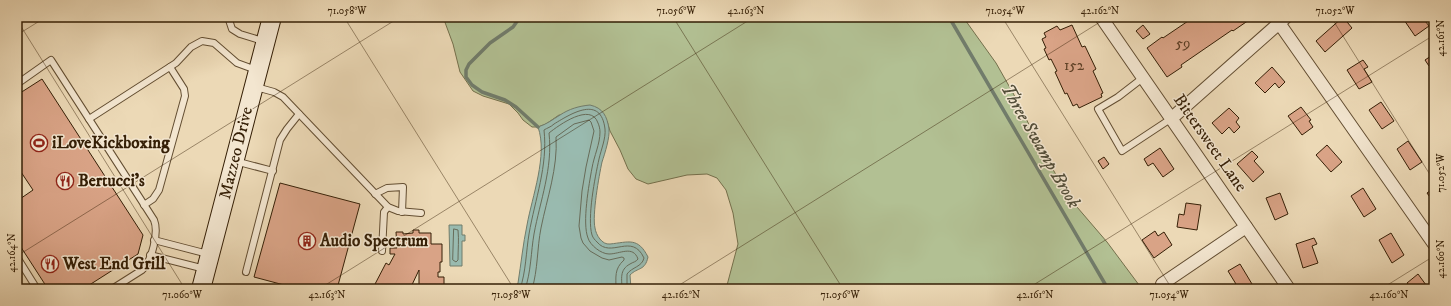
<svg xmlns="http://www.w3.org/2000/svg" width="1451" height="306" font-family="'IM FELL DW Pica',serif">
  <style>
    .green { fill: #b2c093; stroke: #74704c }
    .water { fill: #99baaf; stroke: #717c6b }
    .lines { fill: none; stroke-linecap: round; stroke-linejoin: round }
    .shore { stroke: #676c5a; stroke-width: 1 }
    .stream { stroke: #717c6b; stroke-width: 3.5 }
    .building { fill: #d9a386; stroke: #351f06 }
    .lane-casing { stroke: #634e32; stroke-width: 8 }
    .street-casing { stroke: #634e32; stroke-width: 14 }
    .secondary-casing { stroke: #351f06; stroke-width: 20 }
    .lane { stroke: #f3e6d0; stroke-width: 6 }
    .street { stroke: #f3e6d0; stroke-width: 12 }
    .secondary { stroke: #f3e6d0; stroke-width: 18 }
    .ticks { fill: none; stroke: #351f06; stroke-width: 1; stroke-opacity: 0.45 }
    .labels { text-anchor: middle; dominant-baseline: central; stroke-width: 3; stroke-linejoin: round; paint-order: stroke }
    .number-label { font-size: 15px; fill: #5e4026 }
    .poi-label { font-size: 17px; font-weight: bold; fill: #351f06; stroke: #f3e6d0; text-anchor: start }
    .street-label { font-size: 17px; fill: #351f06; stroke: #f3e6d0 }
    .water-label { font-size: 18px; font-style: italic; fill: #534e39; stroke: #f3e6d0 }
    .neatline { fill: none; stroke: #351f06; stroke-width: 1.5 }
    .ticks-label { font-size: 10px; text-anchor: middle; fill: #351f06 }
  </style>
  <rect width="100%" height="100%" fill="#ecd9b6"/>
  <filter id="stains"><feTurbulence type="fractalNoise" baseFrequency=".005" numOctaves="4"/><feColorMatrix values="0 0 0 0 .2 0 0 0 0 .09 0 0 0 0 .02 0 0 0 .5 -.17"/></filter>
  <radialGradient id="worn" r=".72"><stop offset=".6" stop-color="#630" stop-opacity="0"/><stop offset="1" stop-color="#630" stop-opacity=".3"/></radialGradient>
  <polygon class="green" points="443,17 963,17 996,63 1013,93 1045,156 1071,200 1107,242 1142,289 726,289 738,244 733,213 726,190 717,178 707,174 687,175 648,184 636,179 628,169 620,150 610,131 607,121 559,115 546,124 538,127 532,127 523,120 518,113 509,104 483,96 473,91 460,72 453,44"/>
  <g class="water">
    <path d="M590,105C603,108 607,116 609,129C610,137 605,153 602,162C599,176 592,215 595,228C596,235 602,245 610,244C629,242 638,237 648,257C645,271 638,267 630,275L631,289H515L518,283C521,264 523,244 527,225C532,197 548,155 538,127C547,124 552,120 560,115C569,109 579,106 590,105Z"/>
    <polygon points="449,225 462,225 462,235 465,235 465,241 462,241 462,266 450,266"/>
  </g>
  <g class="lines">
    <g class="shore">
      <path d="M454,229L458,230C459,240 458,249 458,260L456,262L453,260Z"/>
      <path d="M520,289C526,272 526,252 529,234C535,199 548,166 544,130C547,128 551,127 554,124C572,113 601,95 605,129C606,138 601,150 599,159C595,177 587,218 592,235C593,238 595,240 597,242C611,259 632,232 644,258C642,267 632,267 627,274V289"/>
      <path d="M525,289C531,273 531,251 534,234C540,201 553,168 549,133C559,125 591,102 598,123C599,125 600,129 600,132C600,144 594,156 592,168C589,184 582,223 588,238C590,245 601,254 609,254C620,254 633,245 638,259C636,262 633,262 630,264C619,270 622,279 622,289"/>
      <path d="M532,289C538,270 537,248 541,228C547,198 558,168 556,137L574,124L589,120L591,122L594,131L586,167L582,191L579,226L581,238L583,243L590,251L602,258L609,260L622,257L624,258V260C614,269 616,277 616,289"/>
    </g>
    <g class="stream">
      <polyline points="524,17 518,20 513,27 490,43 469,64 466,70 466,77 472,85 482,92 505,100 516,107 538,127"/>
      <polyline points="949,17 1108,289"/>
    </g>
  </g>
  <g class="building">
    <polygon points="1194,17 1247,17 1249,20 1233,31 1232,30 1181,65 1182,67 1167,77 1147,48 1162,37 1163,38"/>
    <polygon points="1343,17 1352,28 1325,52 1316,41"/>
    <polygon points="1402,17 1422,17 1429,26 1415,36"/>
    <polygon points="1072,25 1082,47 1085,46 1096,69 1093,71 1103,93 1101,94 1102,97 1079,108 1077,104 1073,106 1067,93 1065,94 1055,72 1057,71 1051,59 1049,60 1044,49 1046,48 1042,39 1046,37 1044,33 1057,26 1060,30"/>
    <polygon points="1143,25 1150,34 1143,39 1136,31"/>
    <polygon points="1434,54 1434,63 1429,66 1425,60"/>
    <polygon points="1363,60 1368,67 1364,69 1372,82 1359,89 1347,70"/>
    <polygon points="1272,67 1285,82 1279,88 1275,83 1265,93 1255,83"/>
    <polygon points="42,79 143,235 138,254 83,289 48,289 17,241 17,201 33,190 17,166 17,95"/>
    <polygon points="1381,102 1394,121 1382,129 1369,110"/>
    <polygon points="1301,107 1311,120 1309,121 1313,127 1302,135 1288,116"/>
    <polygon points="1229,108 1239,118 1236,122 1240,127 1234,133 1229,127 1222,134 1212,123"/>
    <polygon points="1408,141 1422,162 1410,170 1397,149"/>
    <polygon points="1327,145 1342,162 1331,172 1316,155"/>
    <polygon points="1160,148 1174,169 1163,177 1153,163 1148,166 1144,159"/>
    <polygon points="1252,151 1258,157 1254,161 1264,172 1253,182 1237,164"/>
    <polygon points="1104,157 1109,164 1103,169 1098,161"/>
    <polygon points="280,183 360,204 337,289 299,289 254,277"/>
    <polygon points="1363,188 1376,209 1364,217 1351,196"/>
    <polygon points="1434,188 1434,203 1427,193"/>
    <polygon points="1280,193 1288,214 1275,220 1266,198"/>
    <polygon points="1186,203 1201,205 1197,230 1177,227 1179,214 1184,215"/>
    <polygon points="413,230 419,230 419,233 431,233 431,244 442,244 442,262 440,262 440,272 438,272 438,277 444,277 444,289 419,289 419,270 410,289 380,289 374,286 386,263 389,265 395,254 390,254 390,248 397,248 396,232 403,232 403,234 413,233"/>
    <polygon points="1155,231 1158,236 1164,232 1172,245 1154,258 1142,240"/>
    <polygon points="1391,233 1404,255 1392,263 1379,240"/>
    <polygon points="1314,238 1317,244 1312,246 1318,263 1303,268 1296,244"/>
    <polygon points="1240,264 1252,284 1243,289 1239,289 1228,271"/>
    <polygon points="1418,274 1429,289 1411,289 1407,283"/>
  </g>
  <g class="lines">
    <defs>
      <g id="lane">
        <polyline points="228,17 232,29 240,34 263,41"/>
        <polyline points="1144,77 1118,97 1098,109 1122,151 1172,118"/>
        <path d="M17,84L51,60L154,220C159,232 152,261 142,270L112,289"/>
        <polyline points="256,87 274,92 283,97 388,207 398,211 421,213"/>
        <polyline points="89,119 176,63 191,47 202,41 214,43 237,63 256,70"/>
        <polyline points="235,161 273,171"/>
        <polyline points="375,194 387,188 403,187 402,212"/>
        <polyline points="144,205 153,199 159,190 185,96 184,89 170,67"/>
        <polyline points="154,240 208,254"/>
        <polyline points="382,251 384,212 388,207"/>
        <polyline points="150,255 205,269"/>
        <polyline points="17,257 37,289"/>
        <polyline points="246,272 280,140 287,129 299,114"/>
      </g>
      <g id="street">
        <polyline points="1101,17 1289,289"/>
        <polyline points="1279,23 1434,244"/>
        <polyline points="1172,118 1286,17"/>
        <polyline points="1162,284 1246,227"/>
      </g>
      <polyline id="secondary" points="201,289 272,17"/>
    </defs>
    <use href="#lane" class="lane-casing"/>
    <use href="#street" class="street-casing"/>
    <use href="#secondary" class="secondary-casing"/>
    <use href="#lane" class="lane"/>
    <use href="#street" class="street"/>
    <use href="#secondary" class="secondary"/>
  </g>
  <path class="ticks" d="M344,17L514,289M673,17L843,289M1002,17L1172,289M1331,17L1434,181M17,20L185,289M17,35L46,17M17,256L400,17M319,289L754,17M673,289L1108,17M1027,289L1434,35M1381,289L1434,256"/>
  <defs>
    <symbol id="stadium-ring" viewBox="-11 -11 22 22"><circle r="9.5" fill="#f3e6d0" stroke="#8f2418" stroke-width="1.5"/><path d="M0-5a6.5 5 0 1 0 0 10a6.5 5 0 1 0 0-10ZM-3.5-1.8h7v3.6h-7Z" fill="#8f2418"/></symbol>
    <symbol id="restaurant-ring" viewBox="-11 -11 22 22"><circle r="9.5" fill="#f3e6d0" stroke="#8f2418" stroke-width="1.5"/><path d="M-5-6h1v4h1v-4h1v4h1v-4h1v5L-1.5 .5V6h-2V.5L-5-1ZM5-6V6H3V1.5H1.5Q1.5-4 5-6Z" fill="#8f2418"/></symbol>
    <symbol id="building-ring" viewBox="-11 -11 22 22"><circle r="9.5" fill="#f3e6d0" stroke="#8f2418" stroke-width="1.5"/><path d="M-4-6H4V6H1V3H-1V6H-4ZM-2.5-4.3h1.7v1.8h-1.7ZM.8-4.3h1.7v1.8H.8ZM-2.5-1h1.7V.8h-1.7ZM.8-1h1.7V.8H.8Z" fill="#8f2418"/></symbol>
  </defs>
  <g fill-rule="evenodd">
    <use href="#stadium-ring" x="29" y="133" width="20" height="20"/>
    <use href="#restaurant-ring" x="55" y="171" width="20" height="20"/>
    <use href="#building-ring" x="297" y="231" width="20" height="20"/>
    <use href="#restaurant-ring" x="40" y="254" width="20" height="20"/>
  </g>
  <g class="labels">
    <g class="number-label">
      <text x="1183" y="43">59</text>
      <text x="1074" y="65">152</text>
    </g>
    <g class="poi-label">
      <text x="52" y="143">iLoveKickboxing</text>
      <text x="78" y="181">Bertucci's</text>
      <text x="320" y="241">Audio Spectrum</text>
      <text x="63" y="264">West End Grill</text>
    </g>
    <g class="street-label">
      <text transform="translate(1210 143) rotate(55)">Bittersweet Lane</text>
      <text transform="translate(236 153) rotate(-76)">Mazzeo Drive</text>
    </g>
    <g class="water-label">
      <text transform="translate(1040 146) rotate(60)">Three Swamp Brook</text>
    </g>
  </g>
  <rect width="1451" height="306" fill="none" stroke="#ecd9b6" stroke-width="44"/>
  <rect x="22" y="22" width="1407" height="262" class="neatline"/>
  <g class="ticks-label">
    <text x="347" y="14">71.058°W</text>
    <text x="676" y="14">71.056°W</text>
    <text x="746" y="14">42.163°N</text>
    <text x="1005" y="14">71.054°W</text>
    <text x="1100" y="14">42.162°N</text>
    <text x="1335" y="14">71.052°W</text>
    <text transform="translate(1440 38) rotate(-90)" y="4">42.161°N</text>
    <text transform="translate(1440 173) rotate(-90)" y="4">71.052°W</text>
    <text transform="translate(11 253) rotate(-90)" y="4">42.164°N</text>
    <text transform="translate(1440 259) rotate(-90)" y="4">42.160°N</text>
    <text x="182" y="298">71.060°W</text>
    <text x="327" y="298">42.163°N</text>
    <text x="511" y="298">71.058°W</text>
    <text x="681" y="298">42.162°N</text>
    <text x="840" y="298">71.056°W</text>
    <text x="1035" y="298">42.161°N</text>
    <text x="1169" y="298">71.054°W</text>
    <text x="1389" y="298">42.160°N</text>
  </g>
  <rect width="100%" height="100%" filter="url(#stains)"/>
  <rect width="100%" height="100%" fill="url(#worn)"/>
</svg>
